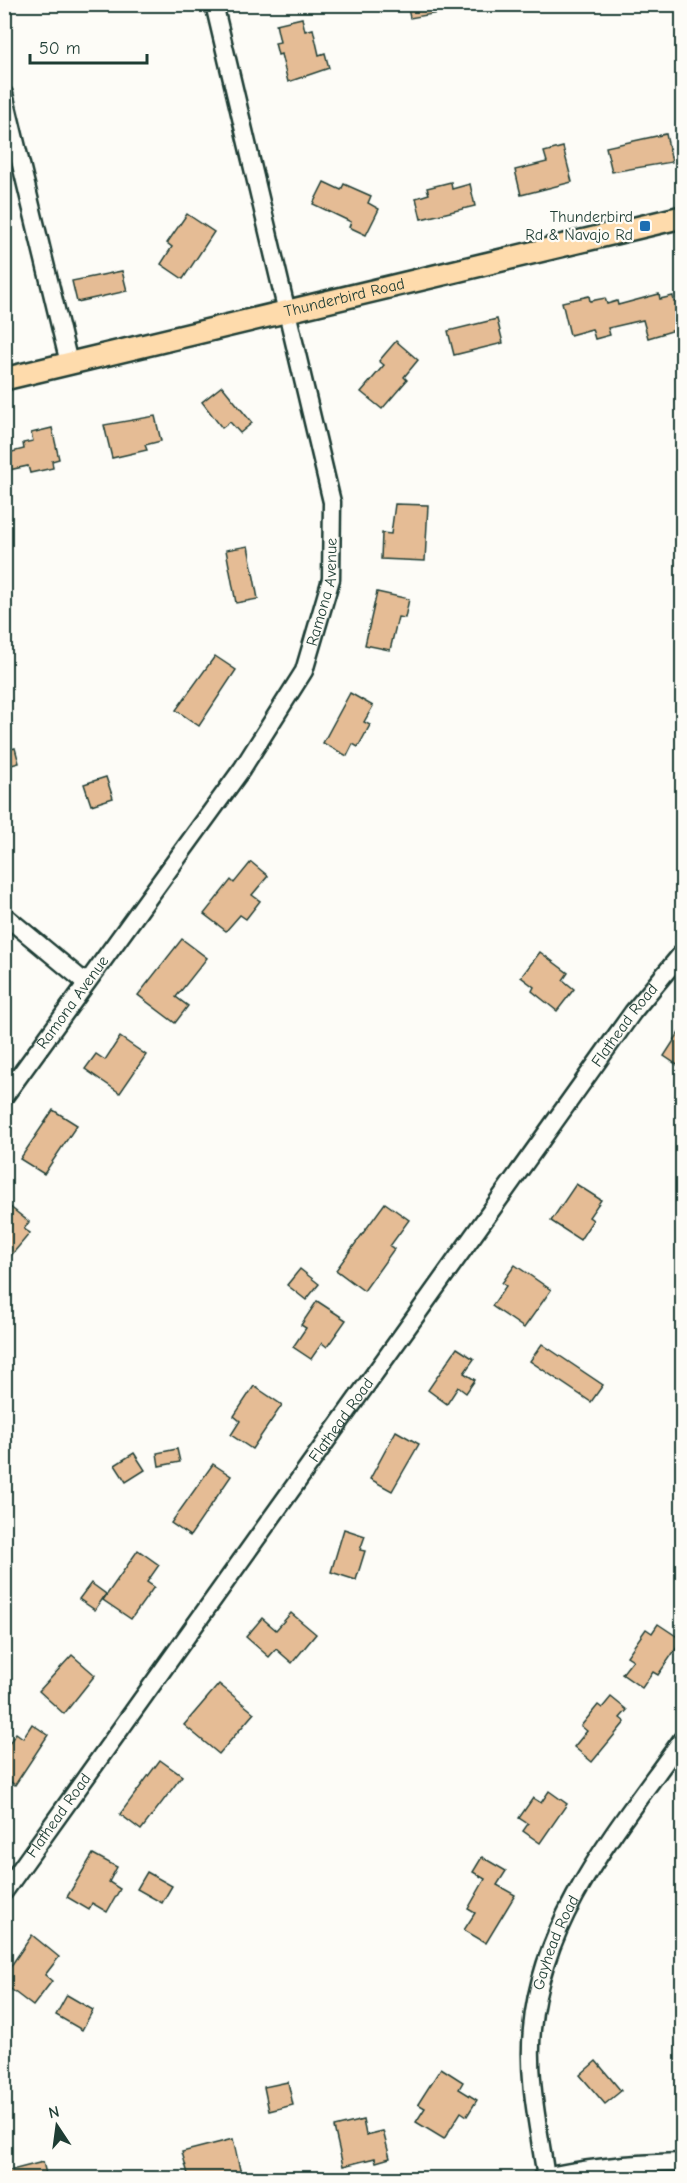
<svg xmlns="http://www.w3.org/2000/svg" width="687" height="2183" font-family="'Comic Neue',sans-serif">
  <style>
    .building { fill: #e5bc95; stroke: #1f3d34; stroke-width: 1.5 }
    .lines { fill: none; stroke-linecap: round; stroke-linejoin: round }
    .minor-casing { stroke: #1f3d34; stroke-width: 21 }
    .major-casing { stroke: #1f3d34; stroke-width: 26 }
    .minor { stroke: #fdfcf7; stroke-width: 16 }
    .major { stroke: #fedbac; stroke-width: 21 }
    .poi-dot { fill: #1f6fb2; stroke: #fdfcf7; stroke-width: 2 }
    .labels { text-anchor: middle; dominant-baseline: central; stroke-width: 4.5; stroke-linejoin: round; paint-order: stroke }
    .poi-label { font-size: 16px; fill: #1f3d34; stroke: #fdfcf7; text-anchor: end }
    .street-label { font-size: 16px; fill: #1f3d34; stroke: #fdfcf7 }
  </style>
  <rect width="100%" height="100%" fill="#fdfcf7"/>
  <filter id="ink" filterUnits="userSpaceOnUse"><feTurbulence type="fractalNoise" baseFrequency=".0167" numOctaves="2"/><feDisplacementMap in="SourceGraphic" scale="12" xChannelSelector="R" yChannelSelector="G"/><feConvolveMatrix kernelMatrix="1 2 1 2 8 2 1 2 1" color-interpolation-filters="sRGB"/></filter>
  <g filter="url(#ink)">
    <g class="building">
      <polygon points="407,4 449,4 450,11 410,18"/>
      <polygon points="302,18 305,31 313,29 319,55 325,53 329,68 288,82 281,54 278,55 275,43 280,42 276,24"/>
      <polygon points="666,134 672,162 612,172 606,147"/>
      <polygon points="563,147 572,182 521,195 515,170 547,162 544,152"/>
      <polygon points="324,182 341,190 344,184 371,196 368,203 379,209 366,235 349,227 351,222 313,204"/>
      <polygon points="451,182 452,189 470,184 475,206 421,219 416,198 429,194 427,188"/>
      <polygon points="187,214 214,232 183,279 161,264 172,247 167,243"/>
      <polygon points="122,271 127,291 77,302 72,281"/>
      <polygon points="659,294 660,299 673,296 674,302 682,300 682,328 648,338 643,320 608,328 610,335 595,339 592,329 570,335 562,302 589,296 590,301 605,298 607,304 617,301 618,305"/>
      <polygon points="497,319 503,343 454,355 448,331"/>
      <polygon points="396,341 418,360 404,377 407,380 382,409 361,392 384,365 379,361"/>
      <polygon points="222,386 252,423 240,433 230,422 222,428 202,402"/>
      <polygon points="155,416 161,441 145,445 147,450 112,458 104,425"/>
      <polygon points="52,428 59,459 52,461 53,468 30,473 28,466 4,471 4,454 24,449 23,443 33,441 31,433"/>
      <polygon points="395,504 428,505 425,561 381,559 382,533 391,534"/>
      <polygon points="248,546 258,599 236,603 226,550"/>
      <polygon points="377,592 409,599 405,618 398,617 390,650 365,645"/>
      <polygon points="215,656 236,670 199,726 176,710"/>
      <polygon points="350,693 373,706 364,722 370,725 358,747 353,744 347,756 323,743"/>
      <polygon points="15,748 19,763 4,767 4,751"/>
      <polygon points="106,777 113,798 91,805 84,784"/>
      <polygon points="251,862 268,876 252,895 260,901 246,919 240,915 226,931 204,914 231,880 234,883"/>
      <polygon points="182,939 207,958 176,997 188,1006 175,1023 138,995"/>
      <polygon points="540,952 568,973 563,980 574,989 557,1011 532,991 534,987 521,977"/>
      <polygon points="682,1028 682,1068 664,1056"/>
      <polygon points="120,1037 146,1055 120,1093 85,1069 96,1054 105,1060"/>
      <polygon points="53,1110 77,1125 44,1174 20,1159"/>
      <polygon points="576,1184 601,1200 589,1217 593,1220 580,1240 551,1221"/>
      <polygon points="4,1202 29,1222 24,1229 30,1233 4,1264"/>
      <polygon points="385,1203 409,1220 390,1246 394,1249 364,1291 336,1270"/>
      <polygon points="515,1265 551,1290 524,1328 492,1306 506,1286 502,1283"/>
      <polygon points="300,1269 319,1284 306,1300 287,1285"/>
      <polygon points="317,1301 346,1320 327,1347 322,1343 311,1359 293,1347 306,1328 301,1325"/>
      <polygon points="542,1344 603,1385 591,1402 530,1361"/>
      <polygon points="457,1348 474,1359 464,1373 475,1380 466,1393 458,1387 447,1404 428,1390"/>
      <polygon points="254,1386 282,1405 252,1449 231,1435 240,1421 234,1416"/>
      <polygon points="396,1431 419,1444 392,1491 370,1479"/>
      <polygon points="177,1449 180,1462 159,1466 157,1453"/>
      <polygon points="134,1453 145,1470 126,1482 115,1465"/>
      <polygon points="213,1464 231,1476 190,1536 171,1523"/>
      <polygon points="344,1529 365,1536 360,1550 365,1551 356,1580 331,1572"/>
      <polygon points="138,1550 159,1565 147,1582 154,1587 131,1619 103,1600"/>
      <polygon points="91,1583 106,1594 95,1610 79,1599"/>
      <polygon points="291,1613 316,1634 292,1663 276,1649 269,1657 246,1637 262,1618 276,1630"/>
      <polygon points="658,1624 682,1640 658,1675 653,1672 642,1688 622,1674 633,1660 627,1656 646,1629 652,1633"/>
      <polygon points="72,1655 95,1675 64,1714 39,1691"/>
      <polygon points="219,1684 254,1713 219,1754 184,1725"/>
      <polygon points="611,1697 627,1710 620,1718 625,1722 592,1762 574,1747 587,1731 581,1726 598,1705 602,1708"/>
      <polygon points="32,1724 48,1735 15,1785 4,1777 4,1751 16,1733 23,1738"/>
      <polygon points="160,1760 182,1776 141,1830 120,1814"/>
      <polygon points="549,1791 567,1804 540,1843 523,1831 528,1824 519,1818 533,1798 541,1803"/>
      <polygon points="93,1854 117,1867 109,1882 120,1889 107,1912 92,1903 89,1910 67,1897"/>
      <polygon points="482,1857 506,1871 497,1885 515,1895 486,1943 464,1930 475,1913 468,1909 485,1879 473,1872"/>
      <polygon points="147,1872 172,1886 162,1903 137,1889"/>
      <polygon points="32,1935 59,1957 45,1975 52,1981 33,2006 4,1984 4,1976"/>
      <polygon points="67,1995 93,2010 82,2030 56,2015"/>
      <polygon points="596,2061 621,2091 605,2104 580,2075"/>
      <polygon points="441,2068 463,2082 459,2089 477,2100 467,2116 461,2112 444,2139 416,2122 425,2108 418,2104"/>
      <polygon points="288,2082 293,2105 269,2111 264,2087"/>
      <polygon points="363,2120 366,2135 383,2131 390,2158 376,2162 375,2158 343,2166 334,2127"/>
      <polygon points="233,2139 241,2174 222,2178 189,2178 182,2152"/>
      <polygon points="43,2162 47,2178 4,2178 4,2172"/>
    </g>
    <g class="lines">
      <defs>
        <g id="minor">
          <polyline points="4,94 69,363"/>
          <polyline points="4,915 86,983"/>
          <path id="s1" d="M4,1097L242,769L304,671L331,579L332,502L214,4"/>
          <path id="s2" d="M4,1892L633,1012L682,953"/>
          <path d="M541,2178C588,2167 635,2163 682,2162"/>
          <path id="s3" d="M546,2178C539,2129 527,2079 532,2029C542,1916 619,1828 682,1739"/>
        </g>
        <g id="major">
          <path id="s4" d="M4,379L682,217"/>
        </g>
      </defs>
      <use href="#minor" class="minor-casing"/>
      <use href="#major" class="major-casing"/>
      <use href="#minor" class="minor"/>
      <use href="#major" class="major"/>
    </g>
  </g>
  <rect class="poi-dot" x="639" y="220" width="12" height="12" rx="3"/>
  <g class="labels">
    <g class="poi-label">
      <text x="633" y="217">Thunderbird<tspan x="633" dy="18">Rd &amp; Navajo Rd</tspan></text>
    </g>
    <g class="street-label">
      <text stroke="none"><textPath href="#s4" startOffset="350">Thunderbird Road</textPath></text>
      <text stroke="none"><textPath href="#s1" startOffset="603">Ramona Avenue</textPath></text>
      <text stroke="none"><textPath href="#s1" startOffset="117">Ramona Avenue</textPath></text>
      <text stroke="none"><textPath href="#s2" startOffset="1066">Flathead Road</textPath></text>
      <text stroke="none"><textPath href="#s2" startOffset="580">Flathead Road</textPath></text>
      <text stroke="none"><textPath href="#s2" startOffset="94">Flathead Road</textPath></text>
      <text stroke="none"><textPath href="#s3" startOffset="240">Gayhead Road</textPath></text>
    </g>
  </g>
  <rect width="687" height="2183" fill="none" stroke="#fdfcf7" stroke-width="24"/>
  <rect x="12" y="12" width="663" height="2159" fill="none" stroke="#1f3d34" stroke-width="2" filter="url(#ink)"/>
  <g transform="translate(57 2126) rotate(347)" stroke="#fdfcf7" stroke-width="4.5" paint-order="stroke">
  <path d="M0-4.5L10 22L0 15L-10 22Z" fill="#1f3d34"/>
  <text y="-9" font-size="16" font-weight="bold" text-anchor="middle" fill="#1f3d34">N</text>
  </g>
  <path d="M30 54v9h117v-9" fill="none" stroke="#1f3d34" stroke-width="3"/>
  <text x="39" y="54" font-size="18" fill="#1f3d34" stroke="#fdfcf7" stroke-width="4.5" paint-order="stroke">50 m</text>
</svg>
